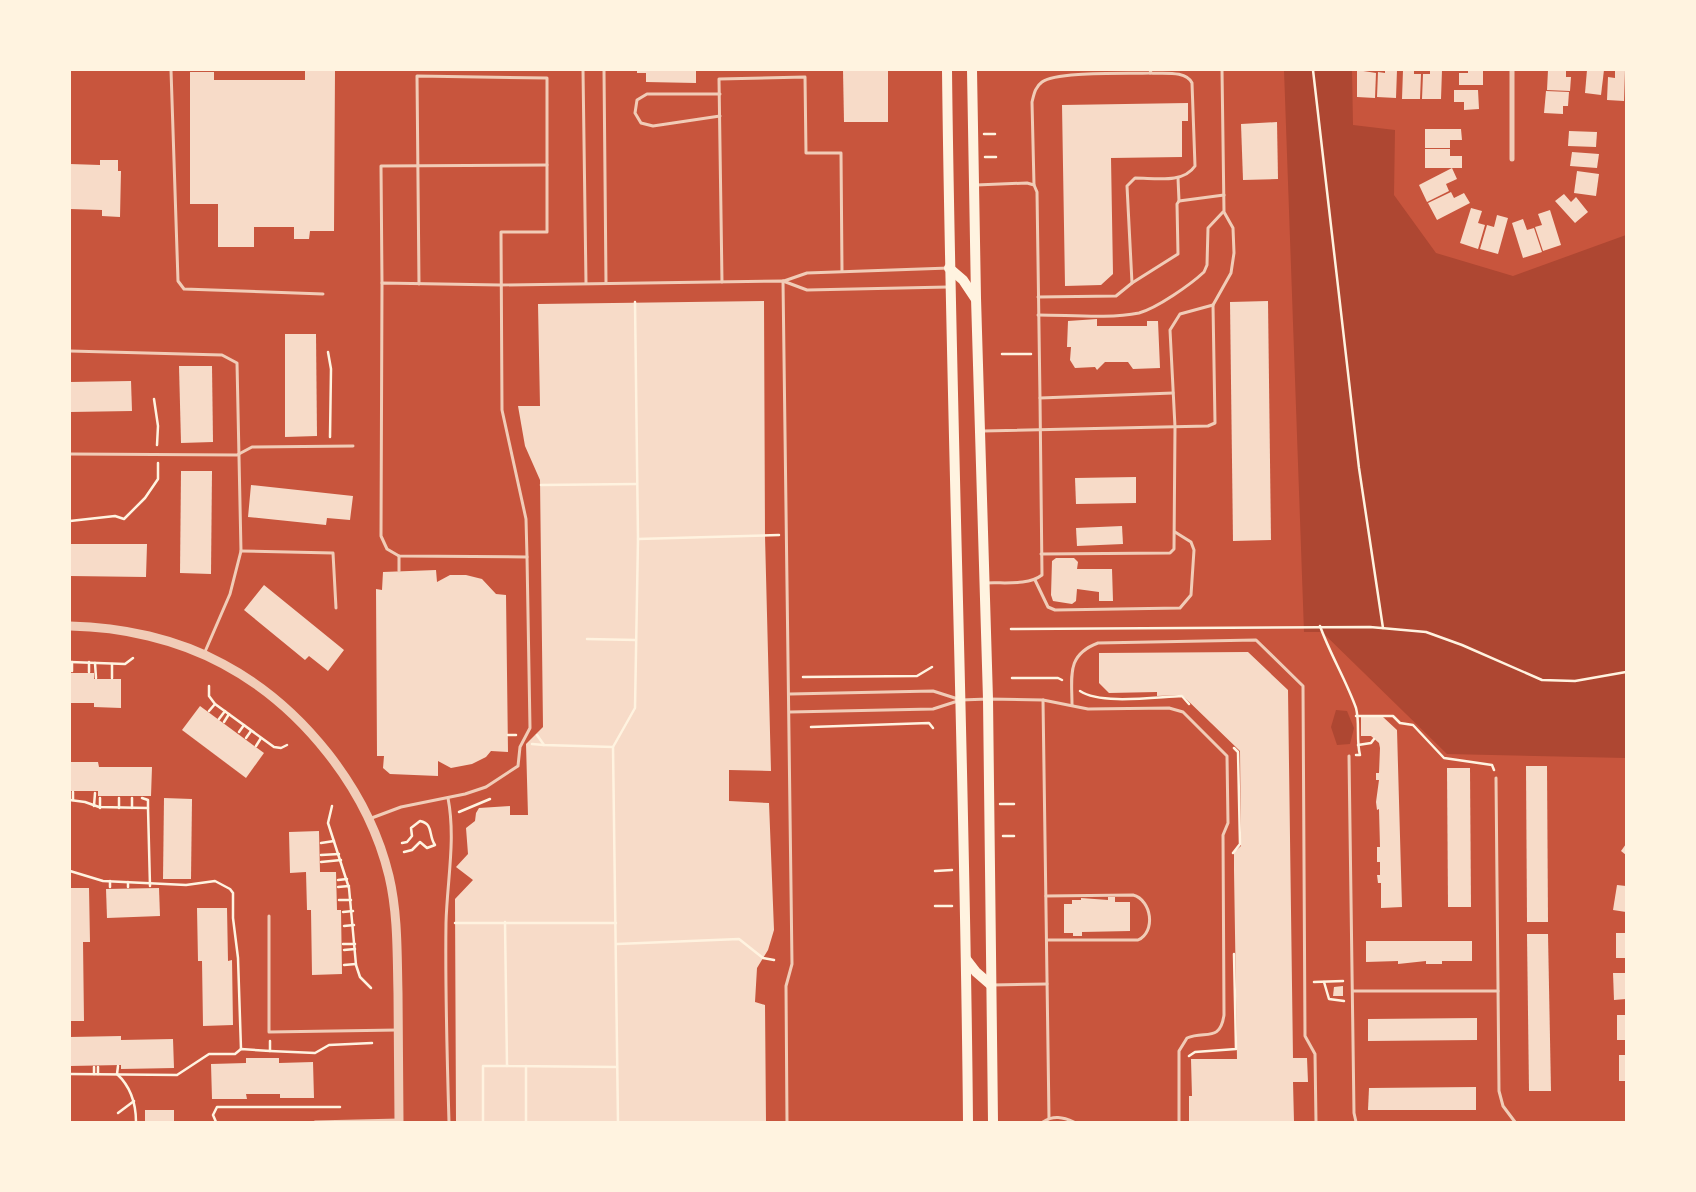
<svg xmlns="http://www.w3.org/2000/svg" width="1696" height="1192" font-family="Raleway,sans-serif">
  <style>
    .green { fill: #ae4732 }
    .building { fill: #f7dbc8 }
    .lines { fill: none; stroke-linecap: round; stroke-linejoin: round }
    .path { stroke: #fff3e0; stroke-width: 2.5 }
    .service { stroke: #f1ccb7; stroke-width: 3 }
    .minor { stroke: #f1ccb7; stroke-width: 5 }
    .tertiary { stroke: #f1ccb7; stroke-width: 9 }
    .secondary { stroke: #fff3e0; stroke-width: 10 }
  </style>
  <rect width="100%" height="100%" fill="#c8553d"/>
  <g class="green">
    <polygon points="1284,70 1352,70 1353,125 1395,130 1394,195 1436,253 1513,276 1626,235 1626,758 1447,754 1322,632 1304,632"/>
    <polygon points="1336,710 1347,711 1354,728 1350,744 1337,745 1331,727"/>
  </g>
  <g class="building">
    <polygon points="305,70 335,70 334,231 310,231 309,239 294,239 294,227 254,227 254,247 218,247 218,204 190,204 190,72 214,72 214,80 305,80"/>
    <polygon points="637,70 696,70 696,83 646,82 646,73 637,73"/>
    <polygon points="843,70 888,70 888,122 844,122"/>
    <polygon points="1357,70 1376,73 1375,98 1357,97"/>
    <polygon points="1385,70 1397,70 1396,98 1377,97 1378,72 1385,73"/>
    <polygon points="1403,70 1414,70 1414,74 1421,74 1420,99 1402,99"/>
    <polygon points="1430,70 1442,70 1441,99 1422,99 1423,74 1430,74"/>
    <polygon points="1468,70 1483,70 1483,85 1459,85 1459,73 1468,73"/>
    <polygon points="1548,70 1566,70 1566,77 1571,77 1570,91 1547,90"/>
    <polygon points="1587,70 1604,70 1601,95 1585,93"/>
    <polygon points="1615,70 1625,70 1624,101 1607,100 1608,77 1615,78"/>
    <polygon points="1454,90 1478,90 1479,109 1464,110 1464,102 1454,102"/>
    <polygon points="1546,91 1569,92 1568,106 1563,106 1563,114 1544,113"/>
    <polygon points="1188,103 1188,121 1182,121 1182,157 1111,158 1113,274 1101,285 1065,286 1062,105"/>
    <polygon points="1277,122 1278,179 1243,180 1241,124"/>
    <polygon points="1425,129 1461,129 1462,140 1450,140 1450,148 1425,148"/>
    <polygon points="1569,131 1597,132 1596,147 1568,146"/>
    <polygon points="1425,149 1450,149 1450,156 1462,156 1462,168 1425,168"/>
    <polygon points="1572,152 1599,154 1597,168 1570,166"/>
    <polygon points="100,160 118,160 118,171 121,171 120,217 102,216 102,210 70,209 70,164 100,165"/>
    <polygon points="1452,168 1457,179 1446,184 1449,191 1427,202 1419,185"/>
    <polygon points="1577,171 1599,174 1596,196 1574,193"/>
    <polygon points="1451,192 1454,198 1464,193 1470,203 1437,220 1428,203"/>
    <polygon points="1564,194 1571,202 1576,197 1588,212 1575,223 1555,201"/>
    <polygon points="1471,208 1482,211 1478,223 1485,225 1478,249 1460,243"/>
    <polygon points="1550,210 1561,245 1543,251 1535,227 1542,225 1538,214"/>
    <polygon points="1497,215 1508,218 1498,254 1480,249 1487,225 1494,227"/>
    <polygon points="1523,219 1527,230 1534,228 1542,252 1523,258 1512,223"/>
    <polygon points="764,301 765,536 771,771 729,770 729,801 769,803 774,930 768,950 757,968 755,1002 765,1005 766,1122 456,1122 455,899 473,880 456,867 468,854 466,828 475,821 476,813 479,808 510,806 510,815 528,815 526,744 543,727 540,480 525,446 518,406 540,406 538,304"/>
    <polygon points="1268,301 1271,540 1233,541 1230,302"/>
    <polygon points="1097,319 1097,326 1147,326 1147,321 1158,321 1160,368 1133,369 1128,362 1105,362 1097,370 1095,367 1075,368 1070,360 1071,347 1067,347 1068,321"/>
    <polygon points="285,334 316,334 317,436 285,437"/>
    <polygon points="179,366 212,366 213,442 181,443"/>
    <polygon points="131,381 132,411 70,412 70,382"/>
    <polygon points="181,471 212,471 211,574 180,573"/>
    <polygon points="1136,477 1136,503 1076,504 1075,478"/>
    <polygon points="251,485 353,496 350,520 327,518 326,525 248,517"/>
    <polygon points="1122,526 1123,544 1077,546 1076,528"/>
    <polygon points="70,544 147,544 146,577 70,576"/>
    <polygon points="1056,558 1074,558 1078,562 1077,569 1112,569 1113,601 1099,601 1099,592 1077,589 1076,601 1072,604 1053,601 1051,595 1052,561"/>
    <polygon points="436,570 437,582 450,575 466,575 482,579 496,594 506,595 508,752 491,751 486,757 472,764 451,768 438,761 438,776 390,774 383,768 384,756 377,756 376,589 382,590 383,572"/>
    <polygon points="264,585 344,650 328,671 309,656 305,660 244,610"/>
    <polygon points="1248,652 1288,690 1293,1058 1307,1058 1308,1082 1293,1082 1294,1122 1189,1122 1189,1096 1192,1096 1191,1059 1237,1059 1234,870 1234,852 1241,846 1240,751 1182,695 1157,696 1157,692 1109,693 1099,683 1099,653"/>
    <polygon points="70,673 94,673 94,679 121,679 121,708 94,707 94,703 70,703"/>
    <polygon points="200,706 264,753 246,778 182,730"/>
    <polygon points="1361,717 1383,717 1397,730 1402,907 1381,908 1381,883 1378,883 1377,875 1380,875 1380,862 1377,862 1377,847 1380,847 1379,809 1377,810 1376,802 1379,780 1376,780 1376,773 1379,773 1380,748 1379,743 1371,736 1361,736"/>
    <polygon points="70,762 98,762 99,767 152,767 151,796 98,796 98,791 70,791"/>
    <polygon points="1526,766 1547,766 1548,922 1527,922"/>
    <polygon points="1447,768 1470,768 1471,907 1448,907"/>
    <polygon points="164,798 192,799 191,879 163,879"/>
    <polygon points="319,831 320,872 336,872 337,910 341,910 342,974 312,975 311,910 307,910 306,872 290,873 289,832"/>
    <polygon points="1626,844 1626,855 1621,851"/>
    <polygon points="1617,885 1626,886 1626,912 1613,910"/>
    <polygon points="70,888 89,888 90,942 83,942 84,1021 70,1021"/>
    <polygon points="159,888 160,916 107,918 106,889"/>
    <polygon points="1108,897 1115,897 1115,902 1130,902 1130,931 1082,932 1082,936 1073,936 1073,933 1064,933 1064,904 1072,904 1072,900 1081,900 1081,898 1108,900"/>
    <polygon points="197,908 227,908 228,961 232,960 233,1025 203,1026 202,961 198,961"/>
    <rect x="1616" y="933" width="10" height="25"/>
    <polygon points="1527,934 1548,934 1551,1091 1529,1091"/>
    <polygon points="1366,941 1472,941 1472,961 1442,961 1442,964 1426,964 1426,961 1398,964 1398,961 1366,962"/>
    <polygon points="1613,973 1626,973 1626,999 1614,1000"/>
    <polygon points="1343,986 1343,996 1333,996 1334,987"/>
    <rect x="1617" y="1015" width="9" height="25"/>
    <polygon points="1477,1018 1477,1040 1368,1041 1368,1019"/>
    <polygon points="121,1036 121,1040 173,1039 174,1068 121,1069 121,1065 70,1066 70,1037"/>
    <rect x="1619" y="1055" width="7" height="26"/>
    <polygon points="246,1058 279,1058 279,1063 313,1062 314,1098 280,1098 280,1094 246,1094 247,1099 212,1099 211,1064 246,1063"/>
    <polygon points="1476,1087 1476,1110 1368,1110 1369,1088"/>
    <rect x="145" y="1110" width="29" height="12"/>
  </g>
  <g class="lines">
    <g class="path">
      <polyline points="1313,70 1359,468 1383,628"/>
      <polyline points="984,134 995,134"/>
      <polyline points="985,157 996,157"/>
      <polyline points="328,352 331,369 330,437"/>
      <polyline points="1002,354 1031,354"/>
      <polyline points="154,399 158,426 157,445"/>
      <polyline points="541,485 637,484"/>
      <polyline points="70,521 115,516 124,519 145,498 158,479 158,463"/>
      <polyline points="638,539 779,535"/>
      <path d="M1320,626C1330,654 1346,680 1356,708C1360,723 1356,740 1360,755H1356"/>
      <polyline points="1011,629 1370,627 1426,632 1462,645 1542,680 1575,681 1626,672"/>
      <polyline points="587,639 636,640"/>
      <polyline points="70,662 125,664 133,658"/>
      <polyline points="72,662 72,671"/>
      <polyline points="89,662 89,672"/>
      <polyline points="95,663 96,678"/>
      <polyline points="112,664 112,678"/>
      <polyline points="803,677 917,676 932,667"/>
      <polyline points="1012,678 1058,678 1062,680"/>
      <polyline points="209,686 209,696 215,704 274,747 281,748 287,745"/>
      <path d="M1080,691C1101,705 1155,697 1182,696L1189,704"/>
      <polyline points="209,711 215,704"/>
      <polyline points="1356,716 1393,716 1400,723 1413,725 1444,758 1492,765 1494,770"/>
      <polyline points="219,719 225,711"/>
      <polyline points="224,722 229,714"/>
      <polyline points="811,727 929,723 933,728"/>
      <polyline points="239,732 244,725"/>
      <polyline points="508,735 516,735"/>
      <polyline points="537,735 544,745 613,747"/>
      <polyline points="246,738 251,731"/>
      <polyline points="532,744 544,745"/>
      <polyline points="1358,745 1371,743 1374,739"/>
      <polyline points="256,746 261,738"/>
      <polyline points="73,792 73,800"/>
      <polyline points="100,798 100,808"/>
      <polyline points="132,798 132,808"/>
      <polyline points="142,798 148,800 148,808"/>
      <polyline points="70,800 85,802 99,807 148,808 150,886"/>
      <polyline points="1000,804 1014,804"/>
      <polyline points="94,806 95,793"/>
      <polyline points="332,806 328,823 349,888 356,965 360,977 371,988"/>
      <polyline points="119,808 119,798"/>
      <polyline points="459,812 490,799"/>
      <polyline points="1003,836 1014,836"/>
      <polyline points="321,843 334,841"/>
      <path d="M402,843L407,842L412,836L411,828L420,821C434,824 428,835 435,845L427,848L420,842L412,850L404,852"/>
      <polyline points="1233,853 1240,844 1238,752 1234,748"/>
      <polyline points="321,855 339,854"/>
      <polyline points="321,862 341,860"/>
      <polyline points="70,871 103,881 186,885 215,881 230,889 233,893 233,918 238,958 241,1049"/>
      <polyline points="935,871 952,870"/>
      <polyline points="338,880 347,879"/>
      <polyline points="128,882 128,887"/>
      <polyline points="110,887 110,881"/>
      <polyline points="338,887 349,886"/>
      <polyline points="339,900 351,900"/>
      <polyline points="935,906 952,906"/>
      <polyline points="343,912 353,911"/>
      <polyline points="505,922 507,1066 617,1067"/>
      <polyline points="455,923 616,923"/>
      <polyline points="344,926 354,925"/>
      <polyline points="343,944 355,944"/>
      <polyline points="617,944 739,939 763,958 774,960"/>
      <polyline points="344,950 355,949"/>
      <polyline points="344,965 356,964"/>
      <polyline points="1314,982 1343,981"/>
      <polyline points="1324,982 1329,999 1344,1001"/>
      <polyline points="270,1051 315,1053 329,1045 372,1043"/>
      <polyline points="1189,1056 1195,1052 1236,1049 1234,954"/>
      <path d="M118,1066L117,1074C131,1087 136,1104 136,1122"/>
      <polyline points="94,1067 94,1074"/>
      <polyline points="98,1067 98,1074"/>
      <polyline points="70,1074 177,1075 209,1054 235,1054 241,1049 270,1051 270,1041"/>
      <polyline points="118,1113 134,1101"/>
      <polyline points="216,1122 213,1115 217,1107 340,1107"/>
      <polyline points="483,1122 483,1066 507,1066"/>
      <polyline points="526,1122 526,1066"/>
      <polyline points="618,1122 613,747 635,708 638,539 635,302"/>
    </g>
    <g class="service">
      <polyline points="171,70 178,281 184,289 323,294"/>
      <polyline points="583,70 586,283"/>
      <polyline points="604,70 606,283"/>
      <polyline points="720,94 647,94 637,100 635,113 641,123 653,126 720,116"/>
      <polyline points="1178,178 1179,201"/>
      <polyline points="976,185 1027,183 1034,185 1037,192 1040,398"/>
      <path d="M1034,185L1032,102C1034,94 1035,87 1042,82C1056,71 1129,74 1150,73L1151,70"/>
      <polyline points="783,281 807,290 948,287"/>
      <polyline points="784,281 807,273 949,268"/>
      <polyline points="722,282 719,79 805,77 806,153 841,153 842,271"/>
      <polyline points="382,283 381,166 547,165"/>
      <polyline points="1132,283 1178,254 1177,204 1179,201 1224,195"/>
      <polyline points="419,284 417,76 547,78 547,232 501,232 502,410 526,519 527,557"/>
      <path d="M1038,297L1116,296L1132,283L1127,186L1135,178C1155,178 1183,184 1195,166L1192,83C1186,70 1163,74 1150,73"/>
      <path d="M1038,315C1069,315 1109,319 1139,313C1157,308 1190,285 1204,272L1207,265L1208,228L1223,212"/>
      <polyline points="70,351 222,355 237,363 241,551 230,594 204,654"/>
      <polyline points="983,431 1208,426 1215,423 1213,305 1231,273 1234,253 1233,228 1224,212 1222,70"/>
      <polyline points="70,454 237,455 252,447 353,446"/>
      <polyline points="241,551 333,553 336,608"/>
      <polyline points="1041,554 1170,553 1174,549 1175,427 1170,330 1180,314 1213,305"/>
      <polyline points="399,556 399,571"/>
      <polyline points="1035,580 1048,607 1055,610 1180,608 1191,595 1194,550 1191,542 1175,532"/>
      <path d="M986,583C1003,582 1028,586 1042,575L1040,398L1173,393"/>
      <polyline points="790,694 933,691 958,699"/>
      <polyline points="1043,700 1049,1118"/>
      <path d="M1072,705C1072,676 1066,655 1098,643L1256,640L1303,686L1305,1036L1315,1054L1316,1122"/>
      <path d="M790,712L933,709L961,700L988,699L1043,700L1088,709L1169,708L1183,712L1227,756L1228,823L1223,835L1224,1015C1220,1043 1205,1030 1187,1038L1179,1051V1122"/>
      <polyline points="1349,756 1354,1113 1356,1122"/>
      <polyline points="1496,778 1499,1091 1503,1106 1515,1122"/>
      <path d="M448,798C456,840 447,881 446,923C445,990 447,1056 449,1122"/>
      <polyline points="369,819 401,807 465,794 486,787 518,766 520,747 530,728 527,557 399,556 387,549 381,536 382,283 500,285 783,281 792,964 786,986 787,1122"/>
      <path d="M1046,896L1133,895C1152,900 1156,932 1138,940H1047"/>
      <polyline points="269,916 269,1032 398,1030"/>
      <polyline points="992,985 1047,984"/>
      <polyline points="1353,991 1498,991"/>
      <polyline points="315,1122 399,1120"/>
      <path d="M1043,1122C1053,1115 1063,1117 1074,1122"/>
    </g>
    <polyline class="minor" points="1512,70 1512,159"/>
    <path class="tertiary" d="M70,626C122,627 177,639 223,664C302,706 368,789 389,876C398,914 397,954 398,993C398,1036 399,1079 399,1122"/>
    <g class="secondary">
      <path d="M947,70C951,421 965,771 968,1122"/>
      <polyline points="972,70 976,298 988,699 993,1122"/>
      <polyline points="949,268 963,280 975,298"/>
      <polyline points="966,959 976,972 991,985"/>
    </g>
  </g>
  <rect width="1696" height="1192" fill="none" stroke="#fff3e0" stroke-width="142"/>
</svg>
